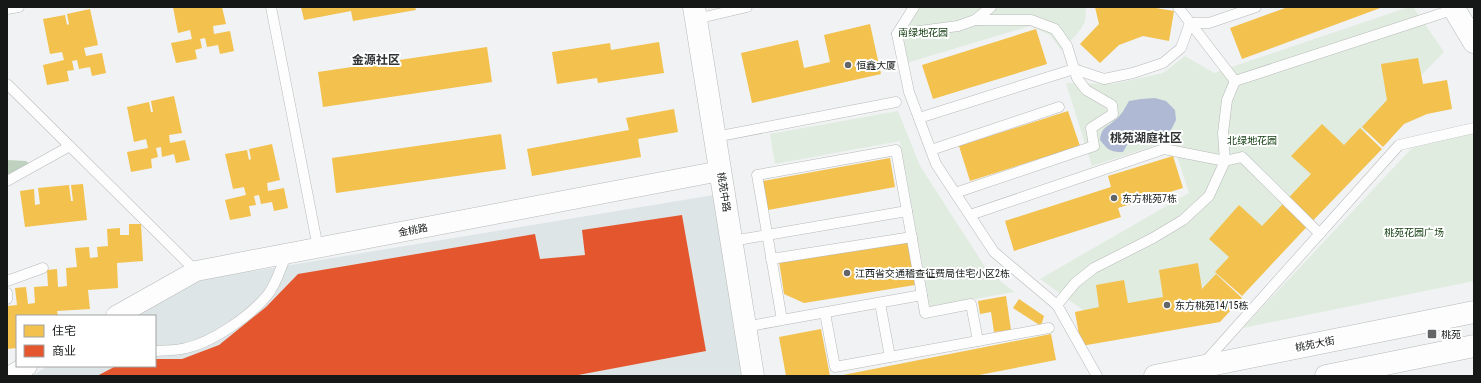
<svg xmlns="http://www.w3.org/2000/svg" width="1481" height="383" font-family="'Roboto Condensed','Noto Sans SC',sans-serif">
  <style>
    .built { fill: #dee5e7 }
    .green { fill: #e0ecdf }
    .forest { fill: #bfd1bf }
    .water { fill: #afb9d4 }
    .homes { fill: #f2c14e }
    .shops { fill: #e4572e }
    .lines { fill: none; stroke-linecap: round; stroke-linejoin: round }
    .lane-casing { stroke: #b7b9b9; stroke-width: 11 }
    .street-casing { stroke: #b7b9b9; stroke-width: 21 }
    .secondary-casing { stroke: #b7b9b9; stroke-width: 23 }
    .lane { stroke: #fdfdfd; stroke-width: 10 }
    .street { stroke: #fdfdfd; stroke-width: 20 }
    .secondary { stroke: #fdfdfd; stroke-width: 22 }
    .poi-dot { fill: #626465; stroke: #fff; stroke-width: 1.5 }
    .labels { text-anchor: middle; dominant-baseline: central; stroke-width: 4; stroke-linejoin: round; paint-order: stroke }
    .park-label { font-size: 10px; fill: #0e3a0c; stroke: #fff }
    .poi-label { font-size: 10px; fill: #161818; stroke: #fff; text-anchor: start }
    .street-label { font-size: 10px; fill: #161818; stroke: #fff }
    .quarter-label { font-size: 12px; font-weight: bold; fill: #303434; stroke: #fff }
  </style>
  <rect width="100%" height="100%" fill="#f0f2f3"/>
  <polygon class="built" points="714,195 744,376 31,376 48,366 155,366 155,316 133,316 193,281"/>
  <g class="green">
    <path d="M907,7H1085C1090,25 1073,38 1061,50L1050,35L1030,26L900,65L894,35Z"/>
    <polygon points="1409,7 1413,7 1444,52 1209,293 1094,318 1040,279 1189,193 1172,140 1092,166 1066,83 1112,84 1163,73 1185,56 1214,73"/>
    <polygon points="898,111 920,166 987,270 1014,292 930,307 900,141 775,164 770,134"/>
    <polygon points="1474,133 1474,281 1243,328 1412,148"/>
  </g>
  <polygon class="forest" points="7,160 26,161 30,164 7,177"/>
  <path class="water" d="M1155,98L1166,101L1175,110L1176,120L1170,132L1154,143H1128L1123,152C1110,152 1108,150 1100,140C1102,126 1106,129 1115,120C1121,116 1125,108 1129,101L1141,99Z"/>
  <g class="homes">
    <polygon points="173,7 222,7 226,24 213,26 214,34 230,31 234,51 220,54 218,45 207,47 205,38 200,39 202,48 195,50 197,59 176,63 171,43 192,39 190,30 178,33"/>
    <polygon points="301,7 415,7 416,10 353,21 351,11 304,20"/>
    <polygon points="1095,7 1150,7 1174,11 1169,41 1143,36 1119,45 1100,63 1080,44 1099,24"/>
    <polygon points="1288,7 1383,7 1242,59 1230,28"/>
    <polygon points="90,9 98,45 84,48 86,56 102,53 106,73 92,76 90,67 79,69 77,60 72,61 74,70 67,71 69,81 47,85 43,65 64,60 62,52 50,54 43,19 65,15 67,25 69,24 67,14"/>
    <polygon points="870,24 881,74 752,103 741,53 798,40 804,68 830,62 824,35"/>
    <polygon points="1036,29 1047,64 933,99 922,65"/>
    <polygon points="659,42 664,73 598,83 597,78 557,84 552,52 610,43 611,50"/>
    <polygon points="487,47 492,82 323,107 318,72"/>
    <polygon points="1418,58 1423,84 1447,80 1452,109 1427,114 1404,124 1383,147 1362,127 1387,100 1381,64"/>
    <polygon points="174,96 182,133 169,135 170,143 185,140 190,160 176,163 174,154 162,157 161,147 156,148 158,157 151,159 152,168 131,172 127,152 148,148 146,139 134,142 127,107 149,102 151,112 153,112 151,101"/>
    <polygon points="674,109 678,132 638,139 641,157 532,176 527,149 629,130 626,118"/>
    <polygon points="1068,111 1080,146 970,181 959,146"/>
    <polygon points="1322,124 1344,145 1360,128 1382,149 1301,233 1242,296 1215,272 1229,257 1209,239 1239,205 1262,226 1311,174 1291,156"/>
    <polygon points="501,134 506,169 336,193 332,158"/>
    <polygon points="272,144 280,180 267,183 268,191 284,188 288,208 274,211 272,202 261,204 259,195 254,196 256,205 249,206 251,216 230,220 225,200 246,195 244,187 233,189 225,154 247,150 249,160 251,159 249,149"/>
    <polygon points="1173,156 1183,188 1118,208 1121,217 1014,251 1005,221 1111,187 1108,176"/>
    <polygon points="890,158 895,187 768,210 763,181"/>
    <polygon points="83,184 87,220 25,227 20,191 34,189 35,205 40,204 38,188 69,185 71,201 73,201 71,185"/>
    <polygon points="129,224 141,224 143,261 117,263 118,288 88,290 90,309 57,311 58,316 17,316 17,348 7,349 7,306 17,305 15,288 26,287 28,304 35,303 34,287 48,286 47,270 57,269 58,287 67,286 66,268 77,267 75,248 89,247 90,258 98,257 97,247 108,246 107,229 120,228 120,235 129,235"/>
    <polygon points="908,240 915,285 804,303 784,294 779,261"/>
    <polygon points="1198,263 1202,289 1216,274 1242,298 1220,322 1081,346 1075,312 1099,307 1096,285 1124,280 1128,303 1163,297 1159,270"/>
    <polygon points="1006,296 1011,330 994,332 991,312 980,314 978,301"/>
    <polygon points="1019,299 1044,316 1041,326 1013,308"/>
    <polygon points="821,329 830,376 786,376 779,337"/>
    <polygon points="1051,334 1056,360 974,376 838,376"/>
  </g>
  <polygon class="shops" points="682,215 706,351 573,376 97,376 116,366 155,366 155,359 182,359 219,345 266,307 298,274 535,234 540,259 585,255 582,230"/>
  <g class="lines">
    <defs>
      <g id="lane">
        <polyline points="271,7 318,248"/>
        <polyline points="914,7 897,34 909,92 936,164 994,252 1057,305 1097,376"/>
        <polyline points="1178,7 1235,81 1455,9"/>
        <polyline points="7,9 19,7"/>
        <polyline points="696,19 747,7"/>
        <polyline points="897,34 958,26 975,20 991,7"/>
        <polyline points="7,84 196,271"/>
        <polyline points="919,118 1074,69 1104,79 1133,73 1163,63 1181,48 1190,23 1209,23 1256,7"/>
        <polyline points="715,137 896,102"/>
        <polyline points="931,150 1059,107"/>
        <polyline points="7,181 70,146"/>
        <polyline points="955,193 1094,146 1091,128 1113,114 1112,105 1086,90 1077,78 1067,46 1055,29 1031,20 975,20"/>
        <polyline points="970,215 1164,149 1225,161 1242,157 1320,234"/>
        <polyline points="732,241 907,211"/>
        <polyline points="771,259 912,237"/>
        <polyline points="7,281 43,268"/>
        <polyline points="7,293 7,299"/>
        <polyline points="922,295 925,313 971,304 978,341"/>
        <polyline points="880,303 890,357"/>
        <polyline points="1057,305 1075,283 1094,268 1153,238 1183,220 1209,196 1225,161 1223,133 1227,100 1235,81"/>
        <polyline points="825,313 835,367 1049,328"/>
        <polyline points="745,327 782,320 757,175 896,150 922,295 782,320"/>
        <path d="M155,351C165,350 176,351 186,348C213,342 252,315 269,293C277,282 281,266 287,254"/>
        <polyline points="1205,362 1399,145 1474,128"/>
      </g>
      <g id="street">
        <polyline points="116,316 196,271 720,171"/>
        <polyline points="10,376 27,366"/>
      </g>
      <g id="secondary">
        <polyline points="694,7 753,376"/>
        <polyline points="1453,7 1474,42"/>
        <polyline points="1155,376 1474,312"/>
        <polyline points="1326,376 1474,346"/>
      </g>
    </defs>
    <use href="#lane" class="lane-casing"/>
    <use href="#street" class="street-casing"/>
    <use href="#secondary" class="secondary-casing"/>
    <use href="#lane" class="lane"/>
    <use href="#street" class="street"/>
    <use href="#secondary" class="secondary"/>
  </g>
  <g class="poi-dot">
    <circle cx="848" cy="65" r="4"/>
    <circle cx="1114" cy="198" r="4"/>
    <circle cx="847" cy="273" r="4"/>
    <circle cx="1167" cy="305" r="4"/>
    <rect x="1427" y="329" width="10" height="10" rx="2"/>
  </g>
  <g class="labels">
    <g class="park-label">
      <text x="923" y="32">南绿地花园</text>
      <text x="1252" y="140">北绿地花园</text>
      <text x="1414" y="232">桃苑花园广场</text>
    </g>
    <g class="poi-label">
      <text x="856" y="65">恒鑫大厦</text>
      <text x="1122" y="198">东方桃苑7栋</text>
      <text x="855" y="273">江西省交通稽查征费局住宅小区2栋</text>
      <text x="1175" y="305">东方桃苑14/15栋</text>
      <text x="1441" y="334">桃苑</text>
    </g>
    <g class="street-label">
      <text transform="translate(724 192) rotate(81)">桃苑中路</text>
      <text transform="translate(413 230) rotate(-11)">金桃路</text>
      <text transform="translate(1315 344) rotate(-11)">桃苑大街</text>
    </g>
    <g class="quarter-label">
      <text x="376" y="60">金源社区</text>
      <text x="1146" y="138">桃苑湖庭社区</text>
    </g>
  </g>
  <rect width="1481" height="383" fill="none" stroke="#161818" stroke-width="16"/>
  <rect x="16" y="315" width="140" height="52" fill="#ffffff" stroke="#a2a3a3"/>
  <rect x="24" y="325" width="20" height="12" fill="#f2c14e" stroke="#a2a3a3"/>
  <text x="52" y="335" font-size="12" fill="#161818">住宅</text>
  <rect x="24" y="345" width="20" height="12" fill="#e4572e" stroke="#a2a3a3"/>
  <text x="52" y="355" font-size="12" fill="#161818">商业</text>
</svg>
